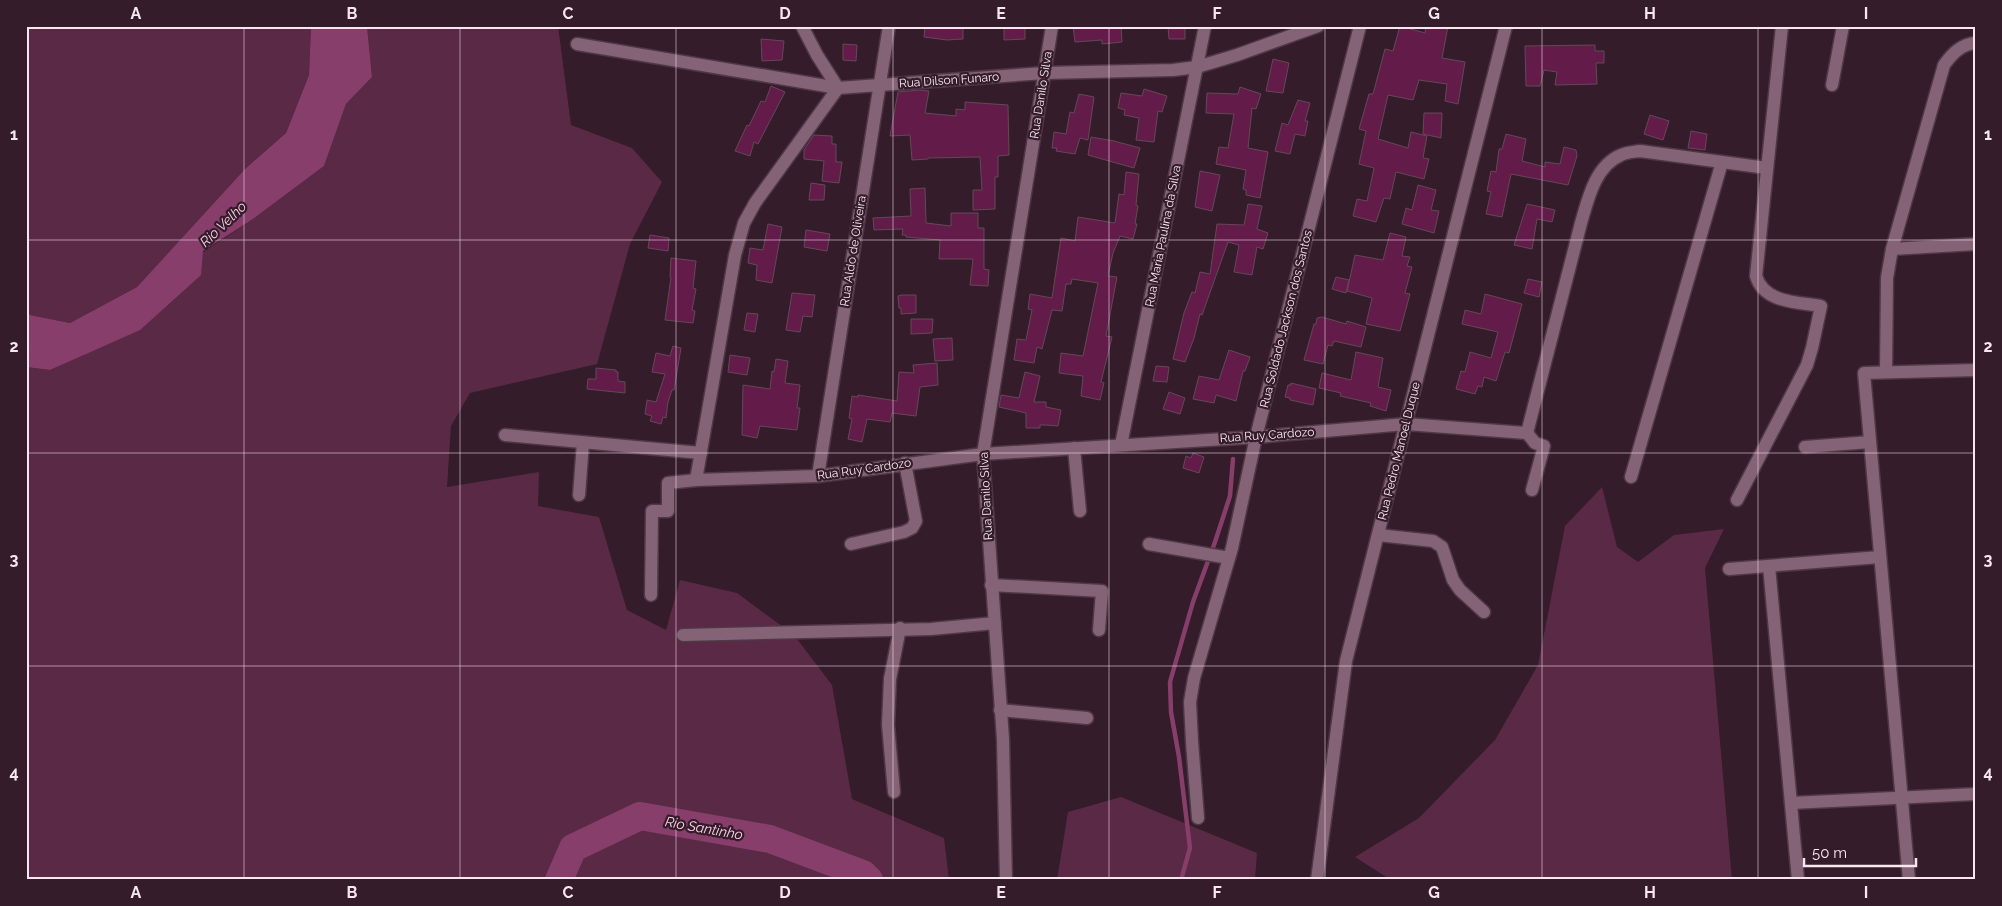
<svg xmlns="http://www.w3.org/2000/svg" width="2002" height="906" font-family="Raleway,sans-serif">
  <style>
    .green { fill: #5a2946 }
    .water { fill: #873e6b }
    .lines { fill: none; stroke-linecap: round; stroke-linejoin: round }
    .stream { stroke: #873e6b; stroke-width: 4.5 }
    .river { stroke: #873e6b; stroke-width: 28 }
    .building { fill: #631c4a; stroke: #644857 }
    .minor-casing { stroke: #4f3846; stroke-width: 15 }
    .minor { stroke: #856376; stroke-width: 12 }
    .grid { fill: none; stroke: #f8e7f0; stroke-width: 1; stroke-opacity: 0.55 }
    .labels { text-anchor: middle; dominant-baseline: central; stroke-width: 4.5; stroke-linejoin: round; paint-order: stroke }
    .street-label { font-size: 12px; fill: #f8e7f0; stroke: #341c2a }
    .water-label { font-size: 14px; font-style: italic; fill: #facee6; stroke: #341c2a }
    .neatline { fill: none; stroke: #f8e7f0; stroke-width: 2 }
    .grid-label { font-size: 16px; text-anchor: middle; font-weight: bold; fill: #f8e7f0 }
  </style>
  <rect width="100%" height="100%" fill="#341c2a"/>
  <g class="green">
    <polygon points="26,26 311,26 309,75 286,133 245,169 137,287 70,323 30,315 26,310"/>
    <polygon points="367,26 558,26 571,125 632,148 662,182 630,244 597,364 470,393 451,426 447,487 539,472 538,506 599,517 627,610 666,630 680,580 737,593 794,635 832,685 852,799 944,838 949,880 26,880 26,367 50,370 83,355 203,252 253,219 324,166 346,104 372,77"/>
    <polygon points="1602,487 1617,547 1638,562 1674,535 1724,529 1705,568 1732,880 1391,880 1355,857 1419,818 1495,740 1538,665 1565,526"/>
    <polygon points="1121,797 1257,853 1255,880 1057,880 1068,812"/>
  </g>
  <polygon class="water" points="311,26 367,26 372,77 346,104 324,166 253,219 203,251 201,275 140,330 50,370 26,367 26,310 30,315 70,323 137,287 245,169 286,133 309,75"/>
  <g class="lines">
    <polyline class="stream" points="1181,880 1190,848 1179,757 1171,712 1170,682 1193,602 1215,542 1230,496 1233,459"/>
    <polyline class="river" points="559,880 573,848 640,816 770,839 863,874 869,880"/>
  </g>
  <g class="building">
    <polygon points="925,26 963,26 963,39 947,40 924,37"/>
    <polygon points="1004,26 1025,26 1025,39 1004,40"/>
    <polygon points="1073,26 1121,26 1122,42 1102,44 1102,40 1075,42"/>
    <polygon points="1168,26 1185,26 1185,39 1169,39"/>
    <polygon points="1400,26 1425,33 1426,26 1448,26 1442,58 1465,62 1458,104 1445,101 1447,84 1419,80 1413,100 1388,95 1378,139 1408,148 1411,132 1427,136 1423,158 1429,159 1424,179 1396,172 1390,199 1384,198 1376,222 1353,216 1357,199 1367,201 1374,168 1359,164 1366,131 1359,129 1369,94 1373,94 1385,49 1393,51"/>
    <polygon points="761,39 784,41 782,60 762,61"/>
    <polygon points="843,44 857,45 856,61 843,60"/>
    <polygon points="1595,45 1595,51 1604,51 1604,63 1596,63 1597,84 1555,85 1557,72 1544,70 1540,86 1526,86 1525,46"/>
    <polygon points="1273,59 1289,63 1283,93 1266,91"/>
    <polygon points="771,86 785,92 758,144 754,142 750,156 735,151 747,125 749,126 761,101 765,102"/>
    <polygon points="1240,87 1261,94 1256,109 1252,108 1248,148 1268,152 1260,198 1246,195 1246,190 1243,189 1246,170 1216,164 1219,147 1228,148 1234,114 1206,113 1207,93 1238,94"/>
    <polygon points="1144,89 1167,96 1162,112 1158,111 1154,142 1136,140 1139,118 1124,115 1125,110 1118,108 1121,93 1142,96"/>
    <polygon points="919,90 929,91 925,113 956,116 956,109 965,110 965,102 1008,105 1009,155 998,156 998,177 995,177 995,209 973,210 973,190 982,190 980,157 928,158 928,159 912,160 910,135 890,136 898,92"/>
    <polygon points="1079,94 1094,97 1088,140 1080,138 1075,154 1056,151 1057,148 1052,148 1054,132 1066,134 1070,112 1074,113"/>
    <polygon points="1298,100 1310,103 1305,121 1308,121 1305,136 1295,134 1290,154 1275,151 1282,123 1288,125"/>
    <polygon points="1424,113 1442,113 1441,138 1423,134"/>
    <polygon points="1650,115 1669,121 1663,140 1644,134"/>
    <polygon points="1691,131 1707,134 1705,150 1688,148"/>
    <polygon points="1506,134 1526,139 1522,161 1545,167 1545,162 1560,164 1564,147 1576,150 1577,156 1568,185 1511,174 1502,217 1486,214 1491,192 1487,191 1491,171 1496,172 1499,149 1502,149"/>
    <polygon points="814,135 832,136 832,144 836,144 836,162 842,162 839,183 822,181 824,161 804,159 804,150"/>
    <polygon points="1091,137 1114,141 1140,148 1134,168 1088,155"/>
    <polygon points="1200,171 1220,175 1212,211 1195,207"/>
    <polygon points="1126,172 1139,174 1136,205 1138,206 1135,224 1137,224 1133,239 1120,236 1113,253 1108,276 1117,277 1106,336 1112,337 1101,382 1104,383 1100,400 1081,396 1083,376 1059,373 1061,353 1083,356 1098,283 1072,279 1071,284 1066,284 1062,311 1052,310 1042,349 1037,347 1034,363 1014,360 1017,339 1026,340 1032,310 1028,309 1030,294 1052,298 1061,238 1075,241 1078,217 1115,223 1119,194 1124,195"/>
    <polygon points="811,183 825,185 824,200 809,200"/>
    <polygon points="1418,185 1436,190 1431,210 1439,211 1434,233 1402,224 1406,208 1412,210"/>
    <polygon points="925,188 926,223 951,226 951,213 978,213 978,228 984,228 984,269 989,270 988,286 970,285 973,259 939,259 940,240 906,237 906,235 902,235 903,229 874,230 873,218 911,216 910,189"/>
    <polygon points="1248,204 1262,206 1257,229 1268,233 1263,249 1257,247 1252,275 1234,272 1239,245 1228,242 1202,315 1200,314 1194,338 1185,362 1173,359 1184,313 1192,292 1195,293 1200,272 1210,274 1217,224 1244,225"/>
    <polygon points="1527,204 1555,210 1552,222 1537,219 1532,249 1514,245"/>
    <polygon points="768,224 782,227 772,283 756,280 757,265 748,263 750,248 763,250"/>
    <polygon points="806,230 830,234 827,251 804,247"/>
    <polygon points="1390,233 1406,237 1402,256 1410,257 1407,266 1412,267 1405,293 1410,294 1400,331 1366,324 1372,298 1347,291 1355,255 1383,260"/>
    <polygon points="650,235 669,238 668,251 648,248"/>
    <polygon points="671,258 696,261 693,288 696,289 692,310 695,311 693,323 665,320 671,277 670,277"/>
    <polygon points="1336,277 1349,280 1346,293 1332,289"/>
    <polygon points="1528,279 1542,282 1539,297 1524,293"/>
    <polygon points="792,293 815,295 812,317 803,316 800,332 786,330"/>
    <polygon points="1485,294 1522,304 1509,353 1505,352 1496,381 1484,377 1482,387 1478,386 1475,394 1456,389 1461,371 1465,372 1470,352 1491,358 1498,332 1462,324 1465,310 1481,314"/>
    <polygon points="901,295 916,295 916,313 901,314 901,308 899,308 898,296"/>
    <polygon points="747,313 758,314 755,332 744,330"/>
    <polygon points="1322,317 1346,324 1347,321 1366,327 1361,347 1334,341 1332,346 1328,345 1323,364 1304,360 1314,324 1316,324 1317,318"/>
    <polygon points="911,319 933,319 932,333 911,334"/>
    <polygon points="952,338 953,360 935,361 933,339"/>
    <polygon points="673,346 681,348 674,390 672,390 668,402 666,418 663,417 661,424 650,421 652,416 645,414 647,400 656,402 665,374 652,372 656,353 670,356"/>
    <polygon points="1229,350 1250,357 1245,371 1243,371 1236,401 1216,395 1214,403 1193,399 1199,376 1219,380"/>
    <polygon points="1356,352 1383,358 1378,387 1391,390 1386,411 1370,406 1371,403 1340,396 1341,393 1319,388 1322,373 1351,380"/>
    <polygon points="730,355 750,358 747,375 728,372"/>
    <polygon points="776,359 788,361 785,383 800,385 797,408 800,408 797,430 760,426 757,438 742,435 743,385 770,389 772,371 774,372"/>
    <polygon points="937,363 938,385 920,387 916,416 892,413 890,422 867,419 862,442 848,439 852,419 849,418 852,396 858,397 858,395 897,401 899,372 914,373 913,365"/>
    <polygon points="1156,366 1169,367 1167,382 1153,381"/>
    <polygon points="596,368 616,370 616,372 618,372 618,381 625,382 625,393 587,389 588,379 596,379"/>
    <polygon points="1025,372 1040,376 1034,402 1046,402 1046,407 1061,410 1058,426 1045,425 1040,425 1040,428 1026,428 1026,413 999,407 1001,395 1019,398"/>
    <polygon points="1291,383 1316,389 1313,405 1290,400 1290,398 1285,397 1288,385 1291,385"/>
    <polygon points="1169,392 1185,398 1180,414 1163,409"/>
    <polygon points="1193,453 1204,457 1199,473 1183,468 1186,456 1191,458"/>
  </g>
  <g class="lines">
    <defs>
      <g id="minor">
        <polyline points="802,26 817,55 838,88 755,203 744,223 735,255 696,480 818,476 983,454 1256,437 1406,424 1527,433"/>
        <polyline points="577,44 838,88 1044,73 1173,70 1197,67 1237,55 1318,26"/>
        <polyline points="1832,85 1843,26"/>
        <polyline points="1892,249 1976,244"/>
        <path d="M1886,372L1887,278L1892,249L1944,65C1952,54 1961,44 1976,43"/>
        <path d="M1527,433L1581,223C1588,199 1595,166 1621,155C1627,152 1634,152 1640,151L1767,168"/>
        <polyline points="1527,433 1535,443 1544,446 1532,490"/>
        <polyline points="505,435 701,453"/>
        <polyline points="1121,445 1205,26"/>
        <polyline points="1805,447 1870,442"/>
        <polyline points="1074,448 1080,511"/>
        <polyline points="818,476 889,26"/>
        <polyline points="1631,477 1722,162"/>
        <polyline points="579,495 583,443"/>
        <path d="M1737,500L1807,365L1812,348L1821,306C1797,302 1764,303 1756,276L1782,26"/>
        <polyline points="1378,535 1433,541 1442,547 1453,580 1460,590 1484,612"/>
        <polyline points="851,544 904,532 912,528 916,521 905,463"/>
        <polyline points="1149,544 1229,558"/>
        <polyline points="1769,566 1798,880"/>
        <polyline points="1729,569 1880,557"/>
        <polyline points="991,585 1102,591 1099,630"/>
        <polyline points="651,595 652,511 668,511 668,483 696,480"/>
        <polyline points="683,635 931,629 995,623"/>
        <polyline points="1000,710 1087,718"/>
        <polyline points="894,792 888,725 890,679 900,628"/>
        <polyline points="1791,803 1976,794"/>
        <polyline points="1198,818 1192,742 1190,702 1194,678 1232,548 1256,437 1360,26"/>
        <polyline points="1006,880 1003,739 983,454 1052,26"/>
        <polyline points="1317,880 1346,661 1506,26"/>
        <polyline points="1909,880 1864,373 1976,370"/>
      </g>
    </defs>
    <use href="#minor" class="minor-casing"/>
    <use href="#minor" class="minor"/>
  </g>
  <path class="grid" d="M244,26V880M460,26V880M676,26V880M893,26V880M1109,26V880M1325,26V880M1542,26V880M1758,26V880M26,240H1976M26,453H1976M26,666H1976"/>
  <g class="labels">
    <g class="street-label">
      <text transform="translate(949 80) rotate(-4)">Rua Dilson Funaro</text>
      <text transform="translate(1041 95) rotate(-81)">Rua Danilo Silva</text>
      <text transform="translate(1163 236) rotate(-79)">Rua Maria Paulina da Silva</text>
      <text transform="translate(853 251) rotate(-81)">Rua Aldo de Oliveira</text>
      <text transform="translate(1286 319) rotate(-76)">Rua Soldado Jackson dos Santos</text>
      <text transform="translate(1267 435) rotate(-4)">Rua Ruy Cardozo</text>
      <text transform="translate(1399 451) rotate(-76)">Rua Pedro Manoel Duque</text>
      <text transform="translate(864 469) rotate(-8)">Rua Ruy Cardozo</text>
      <text transform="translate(986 496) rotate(-93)">Rua Danilo Silva</text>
    </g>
    <g class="water-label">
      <text transform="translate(223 224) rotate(-44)">Rio Velho</text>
      <text transform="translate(704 828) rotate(10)">Rio Santinho</text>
    </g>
  </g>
  <rect width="2002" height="906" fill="none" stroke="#341c2a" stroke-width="55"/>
  <path d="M1804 858v8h112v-8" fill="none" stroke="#f8e7f0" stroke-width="2.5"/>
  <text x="1812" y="858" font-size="15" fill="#f8e7f0" stroke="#341c2a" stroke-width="4" paint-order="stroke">50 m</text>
  <rect x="28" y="28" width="1946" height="850" class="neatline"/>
  <g class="grid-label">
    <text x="136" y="19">A</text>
    <text x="352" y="19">B</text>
    <text x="568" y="19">C</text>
    <text x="785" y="19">D</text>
    <text x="1001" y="19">E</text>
    <text x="1217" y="19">F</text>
    <text x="1434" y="19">G</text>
    <text x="1650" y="19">H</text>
    <text x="1866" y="19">I</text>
    <text x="14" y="140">1</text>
    <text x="1988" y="140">1</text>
    <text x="14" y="352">2</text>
    <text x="1988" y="352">2</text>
    <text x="14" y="565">3</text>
    <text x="1988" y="565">3</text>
    <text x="14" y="778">4</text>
    <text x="1988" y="778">4</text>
    <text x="136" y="898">A</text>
    <text x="352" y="898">B</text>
    <text x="568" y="898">C</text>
    <text x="785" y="898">D</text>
    <text x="1001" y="898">E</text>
    <text x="1217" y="898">F</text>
    <text x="1434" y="898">G</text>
    <text x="1650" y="898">H</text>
    <text x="1866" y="898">I</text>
  </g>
</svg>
